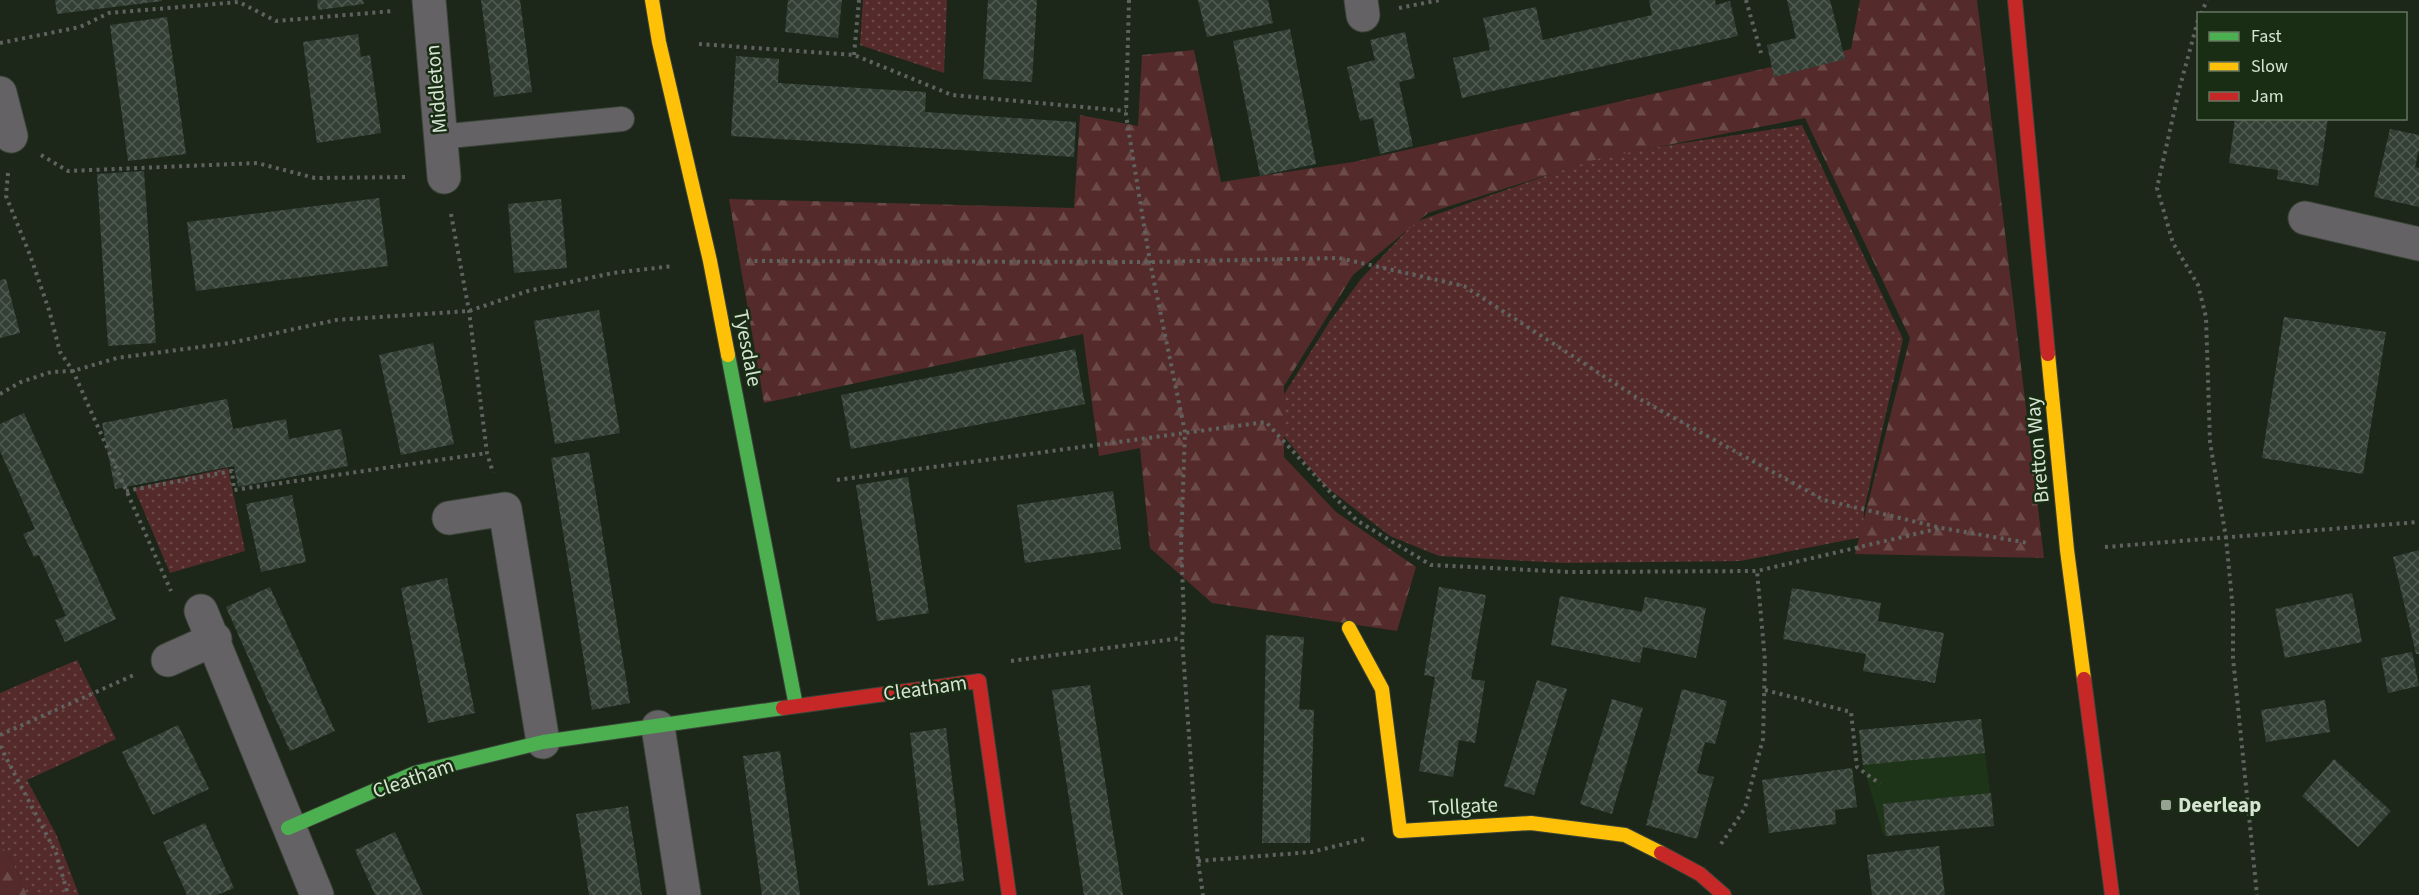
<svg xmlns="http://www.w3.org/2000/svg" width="2419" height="895" font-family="'Source Sans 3',sans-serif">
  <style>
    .built { fill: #1e3418 }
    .grass { fill: url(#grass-dots) }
    .forest { fill: url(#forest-firs) }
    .building { fill: url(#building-cross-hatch) }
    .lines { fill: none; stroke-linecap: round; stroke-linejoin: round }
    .lane-casing { stroke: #3b4438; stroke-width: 26 }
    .street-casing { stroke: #3b4438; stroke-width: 35 }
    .fast-casing { stroke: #3b4438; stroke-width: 16 }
    .slow-casing { stroke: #3b4438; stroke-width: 16 }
    .jam-casing { stroke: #3b4438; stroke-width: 16 }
    .path { stroke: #5f625e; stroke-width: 4; stroke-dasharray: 3 4.5; stroke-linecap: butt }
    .lane { stroke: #646265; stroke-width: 24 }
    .street { stroke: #646265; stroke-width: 33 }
    .fast { stroke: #4caf50; stroke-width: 14 }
    .slow { stroke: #ffc107; stroke-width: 14 }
    .jam { stroke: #c62828; stroke-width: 14 }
    .poi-dot { fill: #95a192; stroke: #192d14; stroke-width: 2 }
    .labels { text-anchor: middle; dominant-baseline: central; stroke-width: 5; stroke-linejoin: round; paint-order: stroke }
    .street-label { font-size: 21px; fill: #d6e3d3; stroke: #192d14 }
    .poi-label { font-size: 21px; font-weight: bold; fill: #d6e3d3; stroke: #192d14; text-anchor: start }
  </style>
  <defs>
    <pattern id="grass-dots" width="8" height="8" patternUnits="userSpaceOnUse" patternTransform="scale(1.5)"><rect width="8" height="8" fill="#542b2a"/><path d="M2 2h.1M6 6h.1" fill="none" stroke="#6c4a48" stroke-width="1.8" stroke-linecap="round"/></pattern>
    <pattern id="forest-firs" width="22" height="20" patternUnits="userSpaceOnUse" patternTransform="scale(1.5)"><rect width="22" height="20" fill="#542b2a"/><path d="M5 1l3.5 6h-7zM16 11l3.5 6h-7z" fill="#6c4a48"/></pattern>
    <pattern id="building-cross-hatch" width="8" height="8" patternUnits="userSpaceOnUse" patternTransform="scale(1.5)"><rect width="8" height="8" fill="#333f35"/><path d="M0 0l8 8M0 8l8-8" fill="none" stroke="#505b51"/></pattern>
  </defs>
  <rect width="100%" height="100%" fill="#1c271a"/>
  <polygon class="built" points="1981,719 1994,826 1884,836 1862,762 1859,730"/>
  <g class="grass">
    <polygon points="863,0 947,0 944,73 860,45"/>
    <polygon points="1802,125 1903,339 1864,510 1863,537 1740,561 1562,563 1439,556 1390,536 1324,485 1282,434 1283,396 1330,321 1361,279 1415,222 1605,155"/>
    <polygon points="228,468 245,551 170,573 134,488"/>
    <polygon points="77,660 116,739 27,780 56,834 79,895 27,895 12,861 0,844 0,693"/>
  </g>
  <g class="forest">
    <polygon points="1860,0 1977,0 2044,558 1855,554 1910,338 1805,118 1601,158 1428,213 1353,275 1284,386 1284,457 1336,512 1416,567 1397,631 1212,603 1150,548 1140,448 1099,456 1083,334 764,403 729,199 1074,208 1080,115 1138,126 1142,55 1194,50 1221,182 1353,162 1851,49"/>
    <polygon points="0,844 12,861 27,895 0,895"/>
  </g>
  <g class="building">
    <polygon points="55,0 162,0 162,1 57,14"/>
    <polygon points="317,0 363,0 364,4 318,10"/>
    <polygon points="481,0 520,0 532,92 494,97"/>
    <polygon points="788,0 842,0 838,38 785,32"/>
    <polygon points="988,0 1037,0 1032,82 983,79"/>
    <polygon points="1198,0 1268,0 1273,23 1207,37"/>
    <polygon points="1649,0 1715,0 1716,5 1730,1 1738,36 1462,98 1453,58 1490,50 1483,18 1536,7 1543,40 1652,15"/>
    <polygon points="1787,0 1830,0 1845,59 1774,77 1767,45 1796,38"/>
    <polygon points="167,17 186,154 128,161 110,25"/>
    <polygon points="1290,29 1316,164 1260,176 1233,41"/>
    <polygon points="1405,32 1415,78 1399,82 1413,146 1380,154 1373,118 1360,121 1347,67 1375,60 1370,40"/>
    <polygon points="358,34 361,57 370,55 381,133 317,143 303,42"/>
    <polygon points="736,56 779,59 778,83 926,92 925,112 1076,122 1074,157 731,136"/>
    <polygon points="2235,118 2328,118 2318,186 2277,179 2278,170 2229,163"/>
    <polygon points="2390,129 2419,135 2419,149 2415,167 2419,168 2419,207 2374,197"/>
    <polygon points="144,171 156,343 108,346 97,174"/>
    <polygon points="379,198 388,266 196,291 187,222"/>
    <polygon points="561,199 567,268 514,273 508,204"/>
    <polygon points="6,279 20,333 0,338 0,280"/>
    <polygon points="599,310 620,433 555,444 534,321"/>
    <polygon points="2284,317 2386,332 2363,474 2262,458"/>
    <polygon points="433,343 454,444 401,455 379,355"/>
    <polygon points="1075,349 1085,404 851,449 841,395"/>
    <polygon points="227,399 233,429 286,419 289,439 341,429 348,466 238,487 234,466 115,489 102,423"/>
    <polygon points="24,413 116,619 65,642 55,620 66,616 39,555 34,557 23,534 35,529 0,451 0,424"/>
    <polygon points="589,452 630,703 592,710 551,458"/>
    <polygon points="908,477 929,613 877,621 856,485"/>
    <polygon points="1113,491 1121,549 1025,563 1017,505"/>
    <polygon points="292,495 306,562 261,572 246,504"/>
    <polygon points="2419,550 2419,654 2416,654 2393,557"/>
    <polygon points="447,578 475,713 428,723 401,588"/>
    <polygon points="270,587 335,731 290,751 226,607"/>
    <polygon points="1439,587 1486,595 1471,679 1485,681 1475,743 1459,740 1453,777 1419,771 1435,677 1424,675"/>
    <polygon points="1792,588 1881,603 1878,621 1944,633 1935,683 1863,671 1866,654 1783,639"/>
    <polygon points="2352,593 2362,642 2285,658 2275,609"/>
    <polygon points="1560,596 1642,612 1645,597 1706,608 1696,658 1643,647 1640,663 1551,645"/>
    <polygon points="1266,635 1304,637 1299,709 1314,710 1310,843 1262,843"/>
    <polygon points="2412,652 2419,686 2388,693 2381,658"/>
    <polygon points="1537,680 1567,689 1534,795 1504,786"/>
    <polygon points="1090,685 1123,895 1084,895 1052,690"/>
    <polygon points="1682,689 1727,701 1715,744 1705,742 1697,773 1714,777 1697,839 1646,825"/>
    <polygon points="1612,699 1643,708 1612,814 1580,804"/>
    <polygon points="2325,700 2330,732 2266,742 2261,710"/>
    <polygon points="1981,719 1985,753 1863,765 1859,730"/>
    <polygon points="178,725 209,789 153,815 122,752"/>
    <polygon points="946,728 964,881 928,886 910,733"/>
    <polygon points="780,751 800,895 762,895 743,756"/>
    <polygon points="2334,759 2391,811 2358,847 2302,796"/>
    <polygon points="1852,768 1857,807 1835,810 1836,824 1769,833 1762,780"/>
    <polygon points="1991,793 1994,826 1886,836 1883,804"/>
    <polygon points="628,806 642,895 589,895 576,814"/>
    <polygon points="205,823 234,888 217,895 187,895 163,842"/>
    <polygon points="395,832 423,895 375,895 355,850"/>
    <polygon points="1939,846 1945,895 1872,895 1867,855"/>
  </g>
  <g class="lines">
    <defs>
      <polyline id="lane" points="439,137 622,119"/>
      <g id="street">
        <polyline points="429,0 444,177"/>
        <polyline points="1361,0 1363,15"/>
        <polyline points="0,93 11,136"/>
        <polyline points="2305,218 2419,244"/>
        <polyline points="449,518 505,509 543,742"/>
        <polyline points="201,611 317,895"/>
        <polyline points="168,660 215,639"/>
        <polyline points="658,727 684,895"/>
      </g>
      <g id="fast">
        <polyline points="728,355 796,706"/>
        <polyline points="288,828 415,773 543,742 783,708"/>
      </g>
      <g id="slow">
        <polyline points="652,0 659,42 710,261 728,355"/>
        <polyline points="2048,354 2067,550 2084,679"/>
        <polyline points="1349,628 1382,689 1400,831 1531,823 1625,835 1661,853"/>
      </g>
      <g id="jam">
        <polyline points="2015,0 2048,354"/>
        <polyline points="2084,679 2112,895"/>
        <polyline points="783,708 979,681 1009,895"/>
        <polyline points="1661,853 1700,874 1724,895"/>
      </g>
    </defs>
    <use href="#lane" class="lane-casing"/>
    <use href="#street" class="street-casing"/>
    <use href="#fast" class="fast-casing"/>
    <use href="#slow" class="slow-casing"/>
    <use href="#jam" class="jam-casing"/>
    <g class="path">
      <polyline points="1129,0 1126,115 1150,262 1185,432 1181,544 1184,617 1182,638 1198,861 1203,895"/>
      <polyline points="1746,0 1761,53"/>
      <polyline points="1399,8 1440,0"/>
      <polyline points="2201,14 2207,0"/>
      <polyline points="2198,20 2179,90 2157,188 2173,243 2198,285 2206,317 2210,442 2226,538 2233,610 2233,658 2257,895"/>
      <polyline points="0,43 80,27 109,13 239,2 276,21 393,11"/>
      <polyline points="699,44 854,55 952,95 1126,111"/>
      <polyline points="854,55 859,0"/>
      <polyline points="41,155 68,171 257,163 315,178 408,177"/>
      <polyline points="8,173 6,196 30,255 49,310 60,352 73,371 171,591"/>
      <polyline points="451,214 469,311 487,453 493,473"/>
      <polyline points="747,261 1150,262 1339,258 1464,286 1636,397 1824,500 1942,528 2028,543"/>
      <polyline points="0,394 21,382 51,372 73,371 117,358 230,343 336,320 469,311 528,291 613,273 673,266"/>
      <polyline points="837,480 1266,422 1356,520 1431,565 1570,572 1757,571 1941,528"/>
      <polyline points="126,491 232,471 234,490 487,453"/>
      <polyline points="2105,547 2419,522"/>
      <polyline points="1011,661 1182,638"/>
      <polyline points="1765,690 1851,712 1857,767 1880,784"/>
      <polyline points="0,735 134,675"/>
      <polyline points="0,746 56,853 68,895"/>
      <polyline points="1721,844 1745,808 1763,739 1765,661 1757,571"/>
      <polyline points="1198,861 1312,852 1364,839"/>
    </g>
    <use href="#lane" class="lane"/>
    <use href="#street" class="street"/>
    <use href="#fast" class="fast"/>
    <use href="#slow" class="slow"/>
    <use href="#jam" class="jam"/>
  </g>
  <rect class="poi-dot" x="2160" y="799" width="12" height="12" rx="3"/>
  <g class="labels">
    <g class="street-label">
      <text transform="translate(436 89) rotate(-95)">Middleton</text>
      <text transform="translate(748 348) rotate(79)">Tyesdale</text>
      <text transform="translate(2037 450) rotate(-95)">Bretton Way</text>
      <text transform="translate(925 688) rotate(-8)">Cleatham</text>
      <text transform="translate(413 778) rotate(-19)">Cleatham</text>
      <text transform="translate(1463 806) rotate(-3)">Tollgate</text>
    </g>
    <g class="poi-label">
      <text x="2178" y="805">Deerleap</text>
    </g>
  </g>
  <rect x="2197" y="12" width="210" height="108" fill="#192d14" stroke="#657660" stroke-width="1.5"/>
  <rect x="2209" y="32" width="30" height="9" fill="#4caf50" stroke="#657660" stroke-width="1.5"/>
  <text x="2251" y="42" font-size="18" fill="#d6e3d3">Fast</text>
  <rect x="2209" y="62" width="30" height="9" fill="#ffc107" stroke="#657660" stroke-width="1.5"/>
  <text x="2251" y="72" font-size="18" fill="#d6e3d3">Slow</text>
  <rect x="2209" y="92" width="30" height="9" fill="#c62828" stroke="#657660" stroke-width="1.5"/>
  <text x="2251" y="102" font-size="18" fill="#d6e3d3">Jam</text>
</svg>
